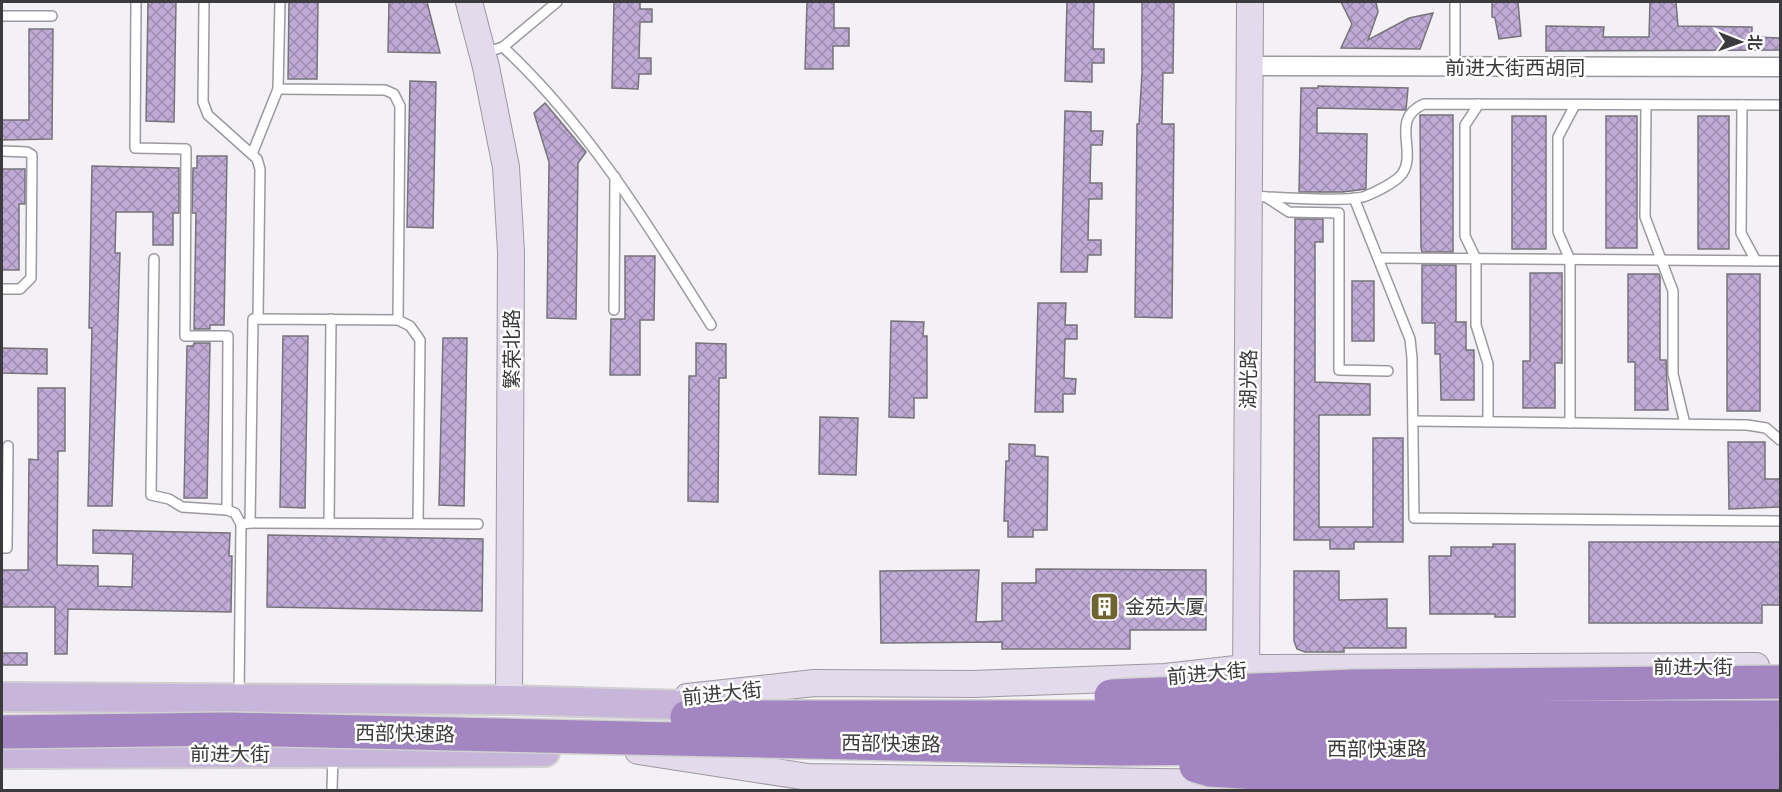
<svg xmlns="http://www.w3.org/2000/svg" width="1782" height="792" font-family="Ubuntu,'Noto Sans SC',sans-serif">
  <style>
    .building { fill: url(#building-cross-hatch); stroke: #767478; stroke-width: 1.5 }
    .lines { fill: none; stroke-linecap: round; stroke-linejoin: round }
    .lane-casing { stroke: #9b999e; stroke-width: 12 }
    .street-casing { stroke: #9b999e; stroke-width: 21 }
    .secondary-casing { stroke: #9b999e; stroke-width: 28 }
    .primary-casing { stroke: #d0d0d0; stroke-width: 32 }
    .lane { stroke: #fff; stroke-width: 9 }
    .street { stroke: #fff; stroke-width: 18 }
    .secondary { stroke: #e3daec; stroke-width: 26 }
    .primary { stroke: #c7b6da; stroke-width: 28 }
    .highway-bridge-casing { stroke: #d0d0d0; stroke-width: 36; stroke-linecap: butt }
    .highway-bridge { stroke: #a285c1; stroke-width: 33 }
    .labels { text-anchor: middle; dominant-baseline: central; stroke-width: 5; stroke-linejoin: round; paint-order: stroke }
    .street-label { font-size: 20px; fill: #3b3a3c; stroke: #fff }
    .poi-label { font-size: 20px; fill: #3b3a3c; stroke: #fff; text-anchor: start }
  </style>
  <defs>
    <pattern id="building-cross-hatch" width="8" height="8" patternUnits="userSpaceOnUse" patternTransform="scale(1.5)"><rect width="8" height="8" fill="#bfabd6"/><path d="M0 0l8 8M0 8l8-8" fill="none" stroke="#9c8caf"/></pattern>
  </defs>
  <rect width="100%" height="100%" fill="#f3f1f6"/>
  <g class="building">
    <polygon points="148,2 176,2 174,122 146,121"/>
    <polygon points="289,2 318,2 317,79 288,79"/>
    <polygon points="389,2 427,2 440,53 388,52"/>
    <polygon points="614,2 640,2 640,9 652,9 652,22 640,22 639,58 651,58 651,74 639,74 638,89 612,88"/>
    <polygon points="807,2 834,2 834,28 849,28 849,46 833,46 833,69 805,69"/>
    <polygon points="1067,2 1094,2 1093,49 1104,49 1104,63 1092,63 1092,82 1065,81"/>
    <polygon points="1142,2 1174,2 1173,73 1163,73 1162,124 1174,124 1172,318 1135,317 1137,124 1139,124 1142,73"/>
    <polygon points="1341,2 1376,2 1378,12 1368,40 1409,18 1433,13 1420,49 1341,48 1352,24"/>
    <polygon points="1492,2 1518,2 1521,36 1499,39 1495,18 1492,17"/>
    <polygon points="1650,2 1676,2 1678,26 1752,27 1752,37 1780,38 1780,50 1546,51 1546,26 1604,27 1603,37 1649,37"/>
    <polygon points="29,29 53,29 52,139 2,140 2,120 29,120"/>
    <polygon points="410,81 436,82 433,228 407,227"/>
    <polygon points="1318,86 1408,88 1406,110 1317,108 1317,133 1367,134 1366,189 1343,192 1299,192 1301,88 1318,88"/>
    <polygon points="545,103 586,152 578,163 576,319 547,318 549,162 534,113"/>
    <polygon points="1065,111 1091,112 1091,131 1103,131 1102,145 1091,145 1090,183 1102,183 1102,199 1089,199 1088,240 1101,240 1101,255 1088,255 1087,272 1061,272"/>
    <polygon points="1420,115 1453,115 1453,252 1422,252 1421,248"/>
    <rect x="1512" y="116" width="34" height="133"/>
    <rect x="1606" y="116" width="31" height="132"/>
    <rect x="1698" y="116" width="31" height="133"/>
    <polygon points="197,156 227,156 224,325 210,325 210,329 194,329 196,213 192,213 193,168 197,168"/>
    <polygon points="92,166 179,168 179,213 173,213 173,245 153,245 153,212 116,212 115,253 120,253 112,506 88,506 92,328 89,328"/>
    <polygon points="2,169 25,169 25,204 19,204 19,270 2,270"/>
    <polygon points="1295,219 1323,219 1323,242 1315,242 1315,382 1370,384 1370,415 1319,415 1319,527 1373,527 1373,438 1403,438 1403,542 1354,542 1354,549 1330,549 1330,540 1294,540"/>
    <polygon points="625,256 655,256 654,320 640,320 640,375 610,375 611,319 625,319"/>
    <polygon points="1422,265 1456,265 1456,322 1466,322 1466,350 1474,350 1474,400 1441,400 1440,354 1435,354 1435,323 1422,323"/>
    <polygon points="1530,273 1562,273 1562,363 1555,363 1555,408 1523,408 1523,361 1530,361"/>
    <polygon points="1628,274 1659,274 1660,277 1660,360 1666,360 1668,410 1635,410 1635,362 1628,362"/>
    <rect x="1727" y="274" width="33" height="137"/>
    <rect x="1352" y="281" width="22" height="60"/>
    <polygon points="1038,303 1066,303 1065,325 1077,325 1077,339 1065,339 1064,378 1076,379 1075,394 1063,394 1063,412 1035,412"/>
    <polygon points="891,321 924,322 923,336 927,336 927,398 914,398 914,418 889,417"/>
    <polygon points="283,336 308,336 305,508 280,507"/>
    <polygon points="443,338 467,338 464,506 439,505"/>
    <polygon points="194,343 210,343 207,498 184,498 187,346 193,346"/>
    <polygon points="696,343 726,344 726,378 719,378 718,502 688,501 689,376 696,376"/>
    <polygon points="2,348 47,349 47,374 2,373"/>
    <polygon points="38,388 65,388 65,451 58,451 57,565 98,566 98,586 132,587 133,554 93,553 93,530 230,533 229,556 232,556 231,612 68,609 67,654 55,654 55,607 2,607 2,570 28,570 29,459 38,460"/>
    <polygon points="820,417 858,418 856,475 819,474"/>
    <polygon points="1728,442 1765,442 1765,479 1780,479 1780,507 1729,509"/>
    <polygon points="1009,444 1035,445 1035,456 1048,457 1047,530 1033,530 1033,537 1008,537 1008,521 1004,521 1006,461 1009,461"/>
    <polygon points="268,535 483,539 482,611 267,607"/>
    <polygon points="1589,542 1780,542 1780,605 1762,605 1762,623 1589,623"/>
    <polygon points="1493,544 1515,544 1515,617 1495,617 1495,614 1430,614 1429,556 1451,556 1451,547 1493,547"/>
    <polygon points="1036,569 1206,570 1206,630 1130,630 1130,649 1002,649 1002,642 881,643 880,571 979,570 976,622 1002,621 1002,583 1036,583"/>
    <polygon points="1294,571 1339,571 1339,600 1387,599 1387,628 1406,628 1406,648 1344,648 1344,652 1305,652 1297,649 1294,641"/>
    <rect x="2" y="653" width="25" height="12"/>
  </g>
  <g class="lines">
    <defs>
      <g id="lane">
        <polyline points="136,2 135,148 186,149 185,336 228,336 227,510"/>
        <polyline points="204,2 203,102 208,115 257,159 260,169 258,318"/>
        <polyline points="1455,2 1455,67"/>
        <polyline points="2,16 52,16"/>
        <path d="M503,47C589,127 649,227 711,325"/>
        <polyline points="484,53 503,47 557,2"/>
        <polyline points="1479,104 1465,125 1465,236 1476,259 1476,325 1488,364 1488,422"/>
        <polyline points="1646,105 1645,217 1673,291 1673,374 1685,424"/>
        <polyline points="1742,105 1741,233 1756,261"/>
        <polyline points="2,151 27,152 32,155 31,278 20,289 2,289"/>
        <polyline points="252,154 278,89"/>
        <path d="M1250,196C1274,197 1348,203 1366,196C1376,192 1396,182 1402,174C1418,151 1389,119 1424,104L1780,105"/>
        <polyline points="1266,197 1289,212 1339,213 1339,370 1388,371"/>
        <polyline points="1354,198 1410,339 1412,358 1414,518 1780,521"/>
        <polyline points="1379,258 1780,261"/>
        <polyline points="154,259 151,495 169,499 182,507 227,510 235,513 241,524 239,696"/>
        <polyline points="614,310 615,177"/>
        <polyline points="398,320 410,326 420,340 418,523"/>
        <polyline points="1413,421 1747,425 1766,428 1780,440"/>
        <polyline points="1570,423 1570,260 1558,232 1558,137 1575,105"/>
        <polyline points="250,523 478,524"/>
        <polyline points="329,523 331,319"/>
        <polyline points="241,524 250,523 253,319 398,320 400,106 394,94 385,90 278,89 280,2"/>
        <polyline points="2,548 7,548 8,446"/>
        <polyline points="332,790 333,755"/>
      </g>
      <polyline id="street" points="1250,66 1780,67"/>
      <g id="secondary">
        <polyline points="469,2 486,67 506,167 511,252 509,700"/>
        <polyline points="1246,685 1250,2"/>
        <polyline points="687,697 814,683 973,684 1165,677 1245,668 1756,666"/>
        <polyline points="638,751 808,777 1229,783"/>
      </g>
      <g id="primary">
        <polyline points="2,697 509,700 717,706"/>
        <polyline points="2,754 545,752"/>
      </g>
    </defs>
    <use href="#lane" class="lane-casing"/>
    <use href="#street" class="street-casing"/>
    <use href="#secondary" class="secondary-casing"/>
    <use href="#primary" class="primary-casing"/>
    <use href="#lane" class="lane"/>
    <use href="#street" class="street"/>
    <use href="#secondary" class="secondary"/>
    <use href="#primary" class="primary"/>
    <defs>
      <g id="highway-bridge">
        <polyline points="1111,696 1353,686 1780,682"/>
        <polyline points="687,717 1780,717"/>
        <polyline points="2,732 228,729 1118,749 1780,744"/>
        <polyline points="1196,766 1210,770 1354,779 1780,775"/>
      </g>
    </defs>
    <use href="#highway-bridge" class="highway-bridge-casing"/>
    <use href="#highway-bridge" class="highway-bridge"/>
  </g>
  <defs>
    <symbol id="building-square" viewBox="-11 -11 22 22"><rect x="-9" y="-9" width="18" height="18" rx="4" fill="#706431" stroke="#fff"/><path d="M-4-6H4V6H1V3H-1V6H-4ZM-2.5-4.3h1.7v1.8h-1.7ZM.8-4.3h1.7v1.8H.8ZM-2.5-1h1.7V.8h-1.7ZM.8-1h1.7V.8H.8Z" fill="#fff"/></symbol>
  </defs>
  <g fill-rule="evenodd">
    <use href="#building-square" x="1088" y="590" width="33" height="33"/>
  </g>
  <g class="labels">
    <g class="street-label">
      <text x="1515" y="67">前进大街西胡同</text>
      <text transform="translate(511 349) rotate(-90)">繁荣北路</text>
      <text transform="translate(1248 379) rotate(-89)">湖光路</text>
      <text x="1693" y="666">前进大街</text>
      <text transform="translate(1207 673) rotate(-5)">前进大街</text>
      <text transform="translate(722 693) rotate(-6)">前进大街</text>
      <text transform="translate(405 733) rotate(1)">西部快速路</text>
      <text transform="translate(891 743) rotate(1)">西部快速路</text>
      <text x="1377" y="748">西部快速路</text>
      <text x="230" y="753">前进大街</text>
    </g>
    <g class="poi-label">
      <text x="1125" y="606">金苑大厦</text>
    </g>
  </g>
  <rect width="1782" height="792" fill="none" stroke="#3b3a3c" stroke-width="6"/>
  <g transform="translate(1740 42) rotate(91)" stroke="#ffffff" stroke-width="4.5" paint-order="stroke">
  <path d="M0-4.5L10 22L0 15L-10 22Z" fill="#3b3a3c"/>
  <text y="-9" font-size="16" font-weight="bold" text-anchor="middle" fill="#3b3a3c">北</text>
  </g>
</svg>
